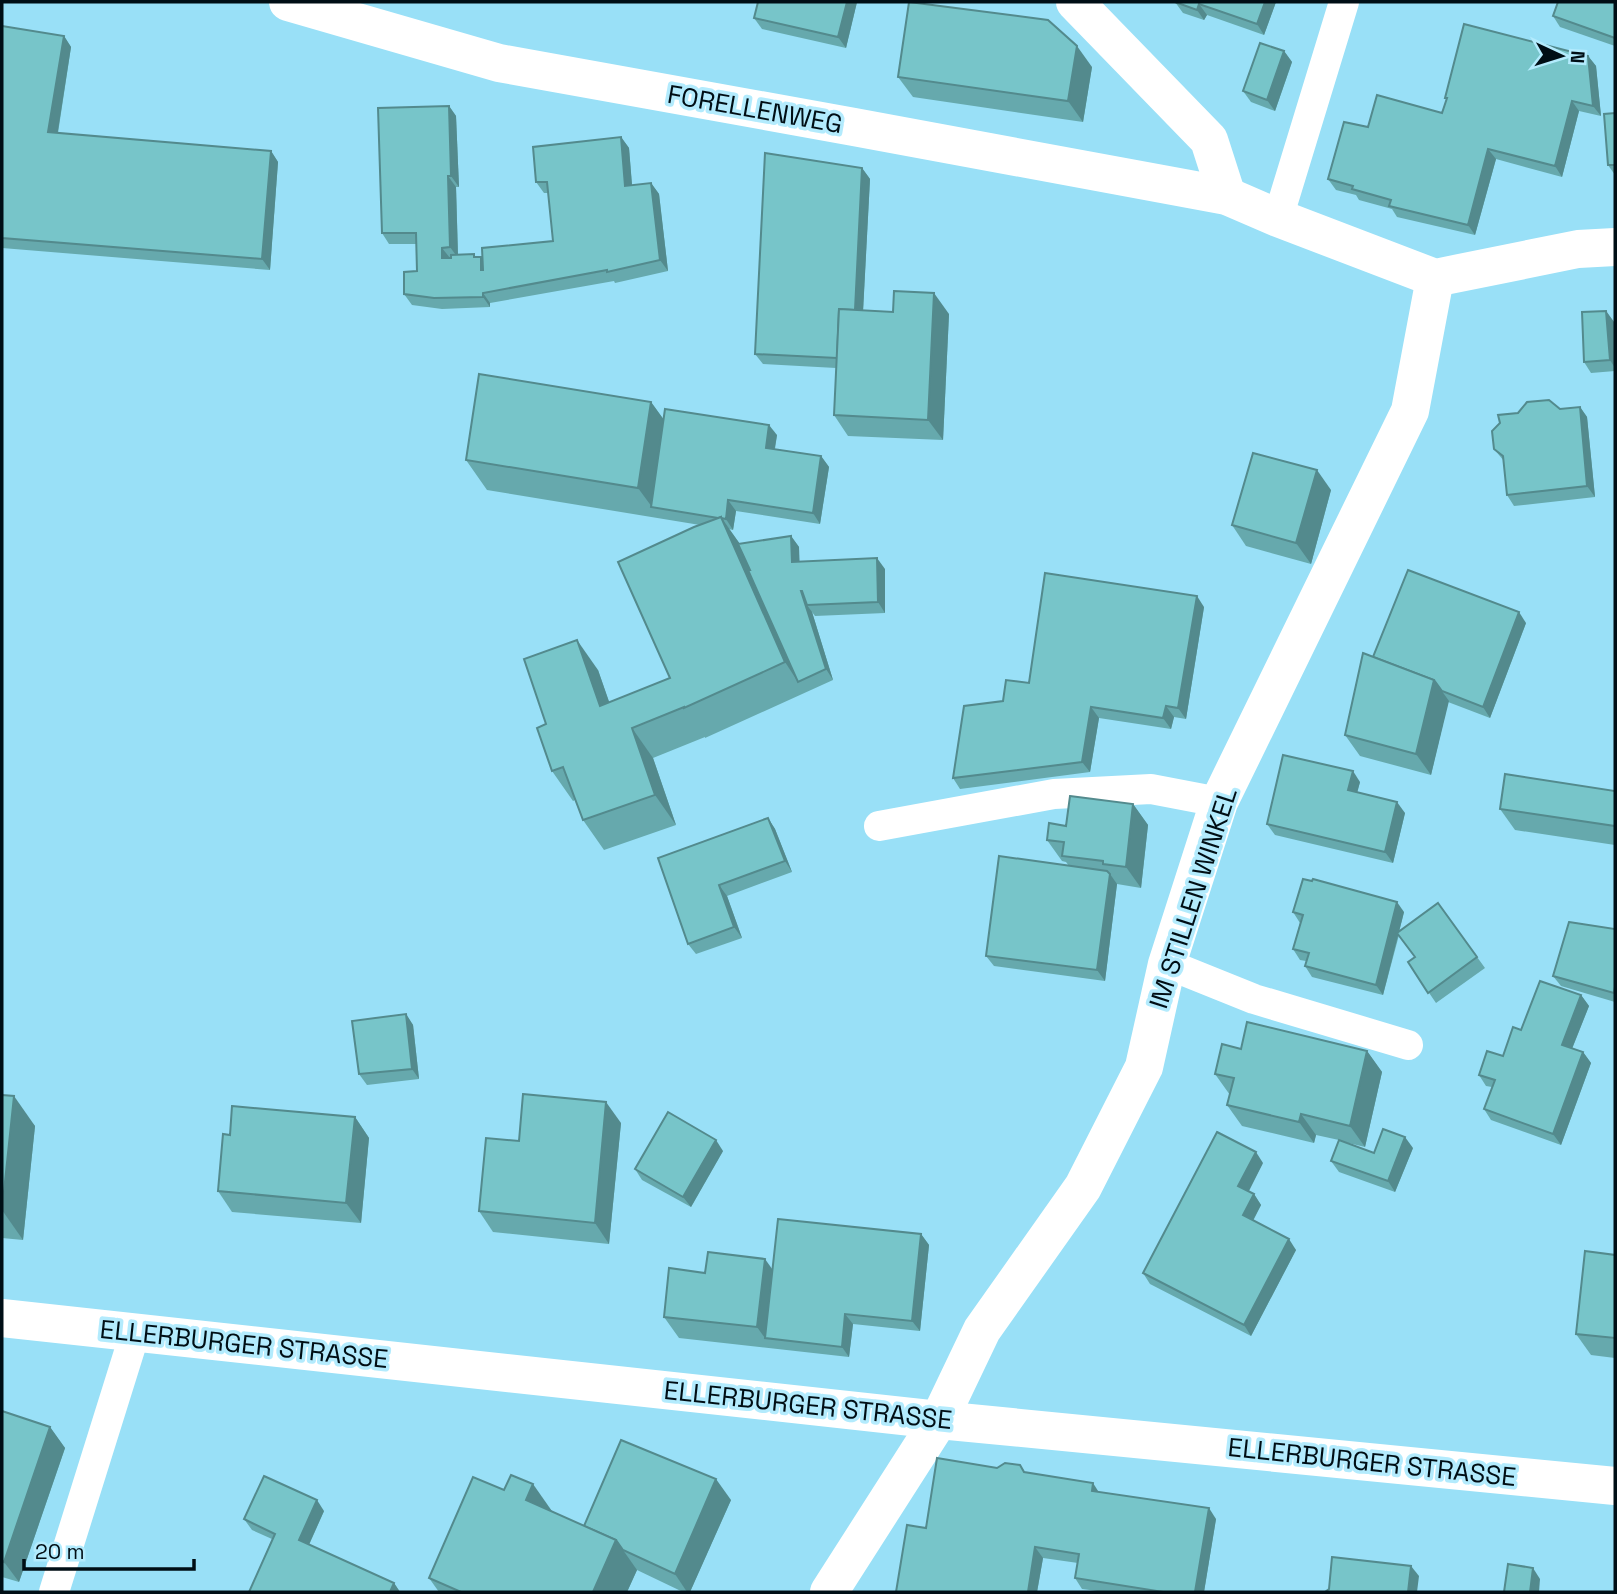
<svg xmlns="http://www.w3.org/2000/svg" width="1617" height="1594" font-family="'Space Grotesk',sans-serif">
  <style>
    .lines { fill: none; stroke-linecap: round; stroke-linejoin: round }
    .service { stroke: #fff; stroke-width: 30 }
    .minor { stroke: #fff; stroke-width: 38 }
    .wall { fill: #66a9ad }
    .shaded-wall { fill: #538a8d }
    .building { fill: #77c5c9; stroke: #538a8d; stroke-width: 2 }
    .labels { text-anchor: middle; dominant-baseline: central; stroke-width: 7; stroke-linejoin: round; paint-order: stroke }
    .street-label { font-size: 26px; fill: #000e15; stroke: #b3ebfd }
  </style>
  <rect width="100%" height="100%" fill="#99e0f7"/>
  <g class="lines">
    <g class="service">
      <polyline points="1278,218 1344,2"/>
      <polyline points="879,826 1054,794 1151,789 1219,802"/>
      <polyline points="1167,964 1254,999 1408,1045"/>
      <polyline points="54,1592 135,1333"/>
    </g>
    <g class="minor">
      <polyline points="288,2 499,63 854,127 1227,196 1278,218 1435,278 1578,249 1615,247"/>
      <polyline points="1075,2 1209,140 1227,196"/>
      <polyline points="2,1318 939,1420 1615,1486"/>
      <polyline points="829,1592 939,1420 982,1330 1083,1187 1144,1067 1167,964 1219,802 1410,411 1435,278"/>
    </g>
  </g>
  <g class="wall">
    <polygon points="758,2 857,2 846,48 762,29 754,18"/>
    <polygon points="1175,2 1276,2 1264,35 1207,15 1204,20 1183,13"/>
    <polygon points="1615,2 1615,46 1560,27 1553,16"/>
    <polygon points="2,26 64,36 71,47 58,133 271,151 278,162 270,270 2,248"/>
    <polygon points="1284,51 1292,62 1275,111 1251,102 1243,91"/>
    <polygon points="1588,56 1596,66 1601,116 1579,111 1562,177 1496,159 1475,235 1397,217 1392,209 1359,200 1356,195 1336,190 1328,179 1368,127 1442,113 1447,100 1445,98"/>
    <polygon points="1092,67 1083,122 913,97 898,77"/>
    <polygon points="449,106 456,116 459,187 456,187 458,254 481,257 483,260 553,241 548,193 544,193 536,182 621,137 629,148 632,186 651,183 659,194 668,271 615,283 614,281 490,303 490,307 442,309 412,305 404,294 417,271 416,244 389,244 382,233"/>
    <polygon points="1615,113 1615,175 1608,165"/>
    <polygon points="862,168 870,179 863,311 949,314 943,440 848,436 834,415 836,368 763,364 755,354"/>
    <polygon points="1606,311 1614,322 1615,371 1591,373 1584,362"/>
    <polygon points="651,402 664,420 777,435 775,449 821,456 829,467 820,524 736,511 733,530 729,529 740,544 791,536 799,547 799,561 885,569 885,613 815,616 812,612 833,680 705,738 705,737 653,758 676,825 604,850 583,820 575,800 573,801 552,771 546,724 598,670 609,702 670,678 700,525 487,490 466,460"/>
    <polygon points="1580,407 1587,417 1595,497 1514,506 1507,495 1504,461 1494,449 1560,409"/>
    <polygon points="1331,490 1311,564 1246,546 1232,525"/>
    <polygon points="1204,607 1186,719 1174,717 1171,729 1099,718 1090,772 960,789 953,778 1003,701"/>
    <polygon points="1526,623 1490,718 1448,702 1431,775 1360,756 1345,735 1373,657"/>
    <polygon points="1360,782 1357,792 1405,813 1393,863 1275,835 1267,824"/>
    <polygon points="1615,791 1615,845 1515,830 1500,809"/>
    <polygon points="1133,804 1148,825 1141,888 1117,884 1105,981 994,966 986,956 1069,866 1066,862 1062,861 1047,840 1066,826"/>
    <polygon points="768,818 775,829 792,872 727,896 742,938 696,954 688,944 658,858"/>
    <polygon points="1438,903 1485,968 1436,1003 1408,962 1415,957 1399,935 1383,995 1312,977 1305,966 1306,961 1300,960 1293,949 1300,923 1293,912 1404,912 1399,932"/>
    <polygon points="1615,929 1615,1002 1561,986 1553,976"/>
    <polygon points="1581,995 1589,1006 1572,1049 1583,1052 1591,1063 1561,1145 1491,1120 1484,1109 1492,1087 1486,1086 1479,1075 1503,1056 1521,1030"/>
    <polygon points="406,1014 413,1025 419,1079 367,1085 359,1074"/>
    <polygon points="1241,1049 1367,1051 1382,1072 1365,1147 1340,1141 1374,1153 1413,1148 1395,1192 1339,1172 1331,1161 1339,1140 1316,1135 1314,1143 1242,1126 1227,1105 1230,1095 1215,1074"/>
    <polygon points="2,1095 35,1126 23,1240 2,1238"/>
    <polygon points="355,1117 369,1138 361,1223 232,1212 218,1191 230,1135"/>
    <polygon points="621,1123 609,1244 493,1232 479,1211"/>
    <polygon points="723,1151 691,1207 642,1180 635,1169"/>
    <polygon points="1263,1163 1248,1191 1254,1194 1261,1205 1253,1221 1296,1250 1251,1336 1150,1284 1143,1273"/>
    <polygon points="921,1234 929,1245 920,1331 853,1324 849,1357 679,1338 664,1317 705,1273 772,1269"/>
    <polygon points="1615,1255 1615,1358 1591,1355 1576,1334"/>
    <polygon points="2,1411 50,1427 65,1448 19,1582 2,1577"/>
    <polygon points="1020,1465 1025,1472 1099,1492 1216,1519 1204,1592 1105,1592 1082,1589 1075,1578 1078,1563 1043,1558 1037,1592 896,1592 926,1528 997,1468"/>
    <polygon points="731,1500 690,1592 683,1592 637,1570 627,1592 439,1592 429,1578 552,1512 584,1526"/>
    <polygon points="324,1511 309,1545 394,1583 400,1592 249,1592 272,1539 252,1530 244,1519"/>
  </g>
  <g class="shaded-wall">
    <polygon points="847,2 857,2 846,48 838,37"/>
    <polygon points="1265,2 1276,2 1264,35 1257,24"/>
    <polygon points="1199,4 1207,15 1204,20 1197,10"/>
    <polygon points="64,36 71,47 56,143 48,132"/>
    <polygon points="1077,46 1092,67 1083,122 1068,101"/>
    <polygon points="1284,51 1292,62 1275,111 1267,100"/>
    <polygon points="1588,56 1596,66 1601,116 1593,106"/>
    <polygon points="1572,101 1579,111 1562,177 1555,166"/>
    <polygon points="449,106 456,116 459,187 451,176"/>
    <polygon points="621,137 629,148 633,197 625,186"/>
    <polygon points="1488,149 1496,159 1475,235 1468,225"/>
    <polygon points="271,151 278,162 270,270 262,259"/>
    <polygon points="862,168 870,179 862,331 855,320"/>
    <polygon points="448,176 456,187 458,258 450,247"/>
    <polygon points="651,183 659,194 668,271 660,260"/>
    <polygon points="442,248 450,258 442,258"/>
    <polygon points="483,293 490,303 490,307 483,297"/>
    <polygon points="934,293 949,314 943,440 928,420"/>
    <polygon points="1606,311 1614,322 1615,368 1610,360"/>
    <polygon points="651,402 672,431 652,507 638,488"/>
    <polygon points="1580,407 1587,417 1595,497 1587,486"/>
    <polygon points="769,425 777,435 773,458 766,448"/>
    <polygon points="821,456 829,467 820,524 813,513"/>
    <polygon points="1317,470 1331,490 1311,564 1296,543"/>
    <polygon points="728,500 736,511 733,530 726,519"/>
    <polygon points="721,517 742,547 798,682 785,662"/>
    <polygon points="791,536 799,547 800,572 792,562"/>
    <polygon points="877,558 885,569 885,613 878,602"/>
    <polygon points="801,591 809,602 807,605 812,612 833,680 826,669"/>
    <polygon points="1197,596 1204,607 1186,719 1178,708"/>
    <polygon points="1519,612 1526,623 1490,718 1483,707"/>
    <polygon points="577,640 598,670 621,736 600,706"/>
    <polygon points="1434,680 1449,701 1431,775 1416,754"/>
    <polygon points="1166,706 1174,717 1171,729 1163,718"/>
    <polygon points="1091,707 1099,718 1090,772 1082,762"/>
    <polygon points="632,728 653,758 676,825 655,795"/>
    <polygon points="1353,771 1360,782 1355,801 1348,790"/>
    <polygon points="1397,802 1405,813 1393,863 1385,852"/>
    <polygon points="1133,804 1148,825 1141,888 1126,867"/>
    <polygon points="768,818 775,829 792,872 785,861"/>
    <polygon points="1110,874 1117,884 1105,981 1097,970"/>
    <polygon points="719,885 727,896 742,938 734,927"/>
    <polygon points="1397,902 1404,912 1383,995 1376,985"/>
    <polygon points="1581,995 1589,1006 1569,1056 1562,1045"/>
    <polygon points="406,1014 413,1025 419,1079 412,1069"/>
    <polygon points="1367,1051 1382,1072 1365,1147 1350,1126"/>
    <polygon points="1583,1052 1591,1063 1561,1145 1553,1134"/>
    <polygon points="14,1096 35,1126 23,1240 2,1210"/>
    <polygon points="606,1102 621,1123 609,1244 595,1223"/>
    <polygon points="1301,1114 1316,1135 1314,1143 1299,1122"/>
    <polygon points="355,1117 369,1138 361,1223 346,1203"/>
    <polygon points="1405,1137 1413,1148 1395,1192 1388,1181"/>
    <polygon points="716,1140 723,1151 691,1207 683,1197"/>
    <polygon points="1256,1152 1263,1163 1246,1197 1238,1186"/>
    <polygon points="1254,1194 1261,1205 1250,1226 1243,1215"/>
    <polygon points="921,1234 929,1245 920,1331 912,1321"/>
    <polygon points="1289,1239 1296,1250 1251,1336 1244,1325"/>
    <polygon points="765,1259 780,1280 765,1338 757,1327"/>
    <polygon points="845,1314 853,1324 849,1357 842,1347"/>
    <polygon points="50,1427 65,1448 19,1582 4,1562"/>
    <polygon points="716,1479 731,1500 690,1592 687,1592 675,1574"/>
    <polygon points="1093,1483 1100,1494 1092,1491"/>
    <polygon points="533,1484 554,1514 526,1500"/>
    <polygon points="317,1500 324,1511 306,1551 299,1540"/>
    <polygon points="1209,1508 1216,1519 1204,1592 1195,1592"/>
    <polygon points="616,1540 637,1570 627,1592 593,1592"/>
    <polygon points="1035,1547 1043,1558 1037,1592 1028,1592"/>
    <polygon points="1411,1566 1419,1576 1417,1592 1408,1592"/>
    <polygon points="1533,1568 1540,1579 1539,1592 1530,1592"/>
    <polygon points="394,1583 400,1592 390,1592"/>
  </g>
  <g class="building">
    <polygon points="758,2 847,2 838,37 754,18"/>
    <polygon points="909,2 1048,20 1077,46 1068,101 898,77"/>
    <polygon points="1175,2 1265,2 1257,24 1199,4 1197,10"/>
    <polygon points="1558,2 1615,2 1615,38 1553,16"/>
    <polygon points="1464,24 1588,56 1593,106 1572,101 1555,166 1488,149 1468,225 1389,206 1391,200 1352,189 1353,186 1328,179 1344,122 1368,127 1377,95 1442,113 1447,98 1445,98"/>
    <polygon points="2,26 64,36 48,132 271,151 262,259 2,238"/>
    <polygon points="1260,43 1284,51 1267,100 1243,91"/>
    <polygon points="449,106 451,176 448,176 450,247 442,248 442,258 451,258 451,255 474,254 474,257 481,257 481,270 483,270 482,248 553,241 547,182 536,182 533,147 621,137 625,186 651,183 660,260 607,272 607,270 483,293 483,297 434,298 404,294 404,272 417,271 416,233 382,233 378,108"/>
    <polygon points="1615,113 1615,165 1608,165 1604,114"/>
    <polygon points="765,153 862,168 855,310 839,309 837,358 755,354"/>
    <polygon points="894,291 934,293 928,420 834,415 839,309 893,312"/>
    <polygon points="1606,311 1610,360 1584,362 1582,312"/>
    <polygon points="479,374 651,402 638,488 466,460"/>
    <polygon points="1549,400 1560,409 1580,407 1587,486 1507,495 1503,456 1494,449 1492,431 1500,423 1498,415 1518,413 1527,402"/>
    <polygon points="665,409 769,425 766,448 821,456 813,513 728,500 726,519 721,518 721,517 718,518 651,507"/>
    <polygon points="1253,453 1317,470 1296,543 1232,525"/>
    <polygon points="721,517 785,662 684,708 684,707 632,728 655,795 583,820 563,767 552,771 537,728 546,724 524,659 577,640 600,706 670,678 618,562 694,527"/>
    <polygon points="791,536 792,562 877,558 878,602 807,605 802,591 801,591 826,669 798,682 748,570 750,570 738,544"/>
    <polygon points="1408,570 1519,612 1483,707 1442,691 1434,680 1373,657"/>
    <polygon points="1045,573 1197,596 1178,708 1166,706 1163,718 1091,707 1082,762 953,778 964,706 1003,701 1006,680 1029,683"/>
    <polygon points="1363,653 1434,680 1416,754 1345,735"/>
    <polygon points="1283,755 1353,771 1348,790 1397,802 1385,852 1267,824"/>
    <polygon points="1505,774 1615,791 1615,826 1500,809"/>
    <polygon points="1070,796 1133,804 1126,867 1103,864 1103,861 1062,856 1064,842 1047,840 1049,823 1066,826"/>
    <polygon points="768,818 785,861 719,885 734,927 688,944 658,858"/>
    <polygon points="999,856 1107,871 1110,874 1097,970 986,956"/>
    <polygon points="1303,879 1312,881 1313,879 1397,902 1376,985 1305,966 1309,953 1293,949 1303,915 1293,912"/>
    <polygon points="1438,903 1477,957 1428,993 1408,962 1415,957 1397,933"/>
    <polygon points="1569,922 1615,929 1615,987 1614,993 1553,976"/>
    <polygon points="1540,981 1581,995 1562,1045 1583,1052 1553,1134 1484,1109 1495,1080 1479,1075 1487,1051 1503,1056 1513,1027 1521,1030"/>
    <polygon points="406,1014 412,1069 359,1074 352,1021"/>
    <polygon points="1247,1022 1367,1051 1350,1126 1301,1114 1299,1122 1227,1105 1234,1078 1215,1074 1222,1044 1241,1049"/>
    <polygon points="523,1094 606,1102 595,1223 479,1211 486,1138 519,1141"/>
    <polygon points="2,1095 14,1096 2,1210"/>
    <polygon points="232,1106 355,1117 346,1203 218,1191 223,1134 230,1135"/>
    <polygon points="668,1112 716,1140 683,1197 635,1169"/>
    <polygon points="1383,1129 1405,1137 1388,1181 1331,1161 1339,1140 1374,1153"/>
    <polygon points="1217,1132 1256,1152 1238,1186 1254,1194 1243,1215 1289,1239 1244,1325 1143,1273"/>
    <polygon points="778,1219 921,1234 912,1321 845,1314 842,1347 765,1338"/>
    <polygon points="1585,1251 1615,1255 1615,1338 1576,1334"/>
    <polygon points="708,1252 765,1259 757,1327 664,1317 669,1268 705,1273"/>
    <polygon points="2,1411 50,1427 4,1562 2,1561"/>
    <polygon points="621,1440 716,1479 675,1574 623,1550 616,1540 584,1526"/>
    <polygon points="937,1458 997,1468 1005,1463 1020,1465 1024,1472 1093,1483 1092,1491 1209,1508 1195,1592 1163,1592 1075,1578 1079,1554 1035,1547 1028,1592 896,1592 907,1525 926,1528"/>
    <polygon points="511,1475 533,1484 526,1500 616,1540 593,1592 461,1592 429,1578 473,1477 504,1490"/>
    <polygon points="264,1476 317,1500 299,1540 394,1583 390,1592 249,1592 275,1534 244,1519"/>
    <polygon points="1332,1557 1411,1566 1408,1592 1325,1592 1329,1589"/>
    <polygon points="1508,1564 1533,1568 1530,1592 1504,1592"/>
  </g>
  <g class="labels">
    <g class="street-label">
      <text transform="translate(755 109) rotate(10)">FORELLENWEG</text>
      <text transform="translate(1193 898) rotate(-72)">IM STILLEN WINKEL</text>
      <text transform="translate(244 1344) rotate(6)">ELLERBURGER STRASSE</text>
      <text transform="translate(808 1405) rotate(6)">ELLERBURGER STRASSE</text>
      <text transform="translate(1372 1462) rotate(6)">ELLERBURGER STRASSE</text>
    </g>
  </g>
  <rect width="1617" height="1594" fill="none" stroke="#000e15" stroke-width="7"/>
  <g transform="translate(1561 56) rotate(94)" stroke="#b3ebfd" stroke-width="5" paint-order="stroke">
  <path d="M0-5L12 26L0 18L-12 26Z" fill="#000e15"/>
  <text y="-10" font-size="19" font-weight="bold" text-anchor="middle" fill="#000e15">N</text>
  </g>
  <path d="M24 1559v10h170v-10" fill="none" stroke="#000e15" stroke-width="3.5"/>
  <text x="35" y="1559" font-size="21" fill="#000e15" stroke="#b3ebfd" stroke-width="5" paint-order="stroke">20 m</text>
</svg>
